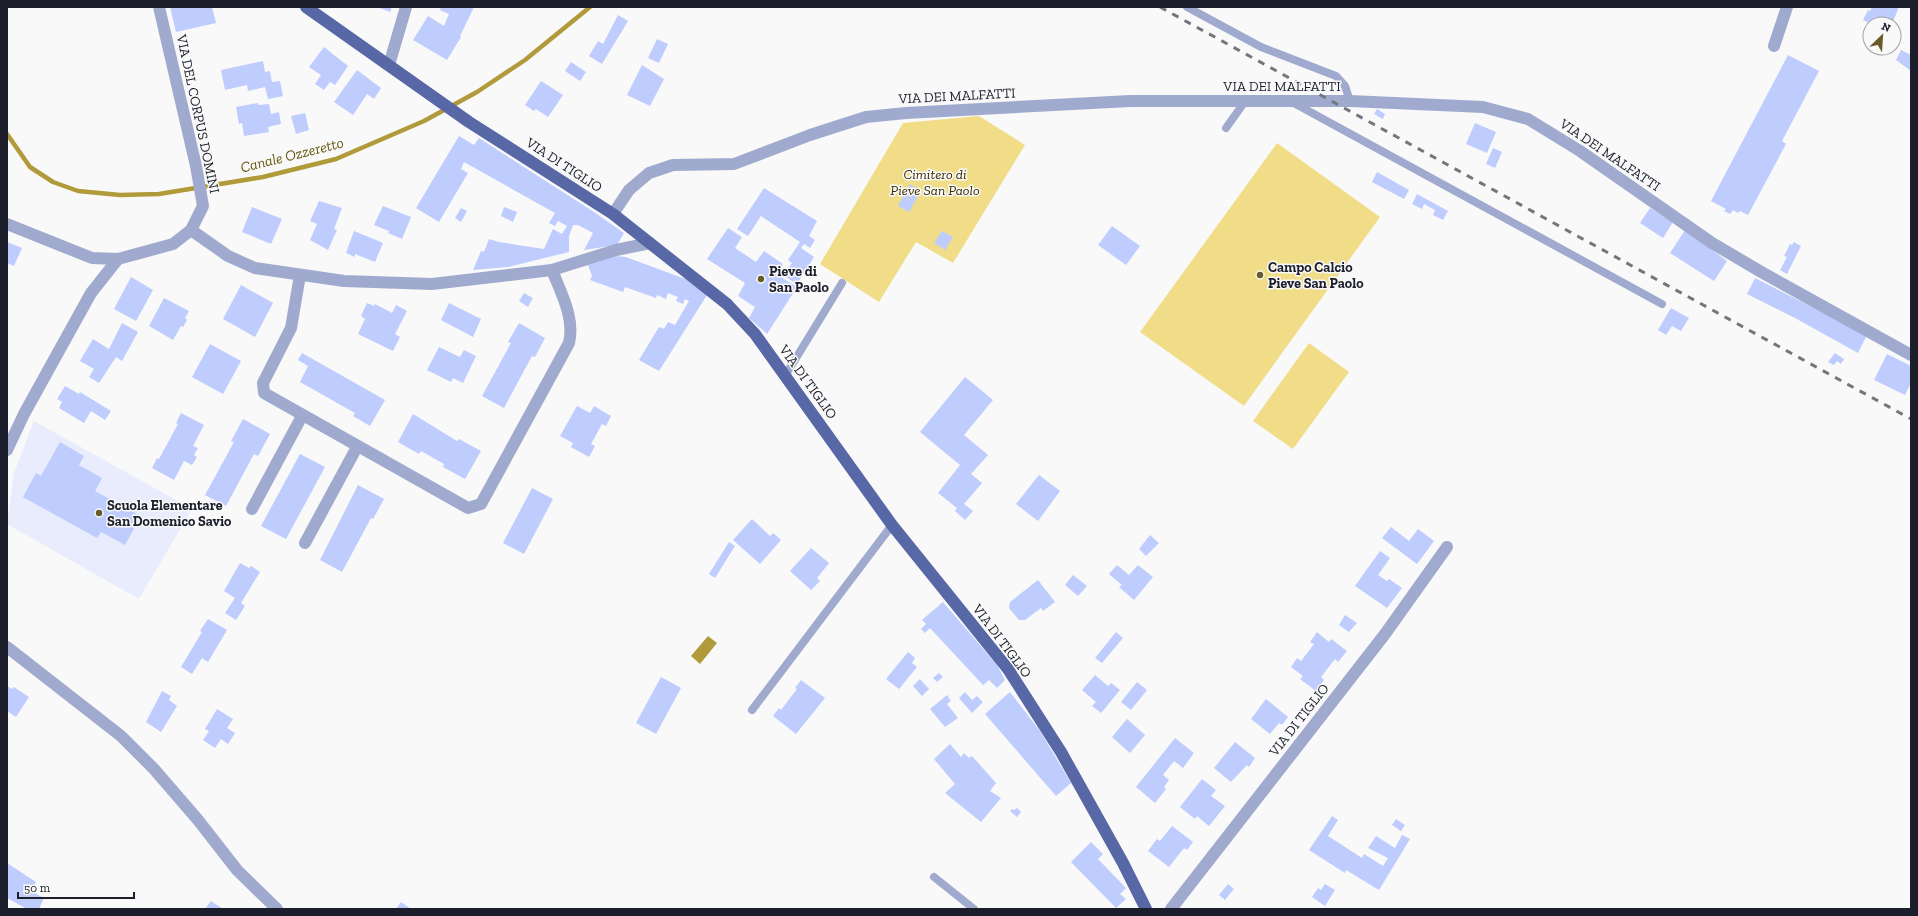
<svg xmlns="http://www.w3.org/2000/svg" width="1918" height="916" font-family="'Zilla Slab',serif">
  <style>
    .built { fill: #e8ecfc }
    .green { fill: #f1dd88 }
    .water { fill: #b09a3a }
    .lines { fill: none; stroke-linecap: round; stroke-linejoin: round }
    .stream { stroke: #b09a3a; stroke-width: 4.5 }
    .building { fill: #bfccfe }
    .service { stroke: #a0aace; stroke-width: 8 }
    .minor { stroke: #a0aace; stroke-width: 12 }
    .primary { stroke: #5867a5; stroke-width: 12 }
    .rail { stroke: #74767d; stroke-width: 3; stroke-dasharray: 7 7; stroke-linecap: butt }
    .poi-dot { fill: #675b28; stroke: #f9f9f9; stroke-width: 1.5 }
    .labels { text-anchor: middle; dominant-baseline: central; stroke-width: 3; stroke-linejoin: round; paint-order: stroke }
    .street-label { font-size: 14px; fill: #1c1f2b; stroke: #f9f9f9 }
    .park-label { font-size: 14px; font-style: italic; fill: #342a00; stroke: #f9f9f9 }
    .poi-label { font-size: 14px; font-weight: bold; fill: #1c1f2b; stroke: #f9f9f9; text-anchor: start }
    .water-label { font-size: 15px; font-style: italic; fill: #66570f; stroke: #f9f9f9 }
  </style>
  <rect width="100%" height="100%" fill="#f9f9f9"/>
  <polygon class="built" points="34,421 192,509 139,599 7,524 14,473"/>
  <g class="green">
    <polygon points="979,116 1025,145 953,263 916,242 879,302 820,264 903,123"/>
    <polygon points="1277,143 1380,217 1244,406 1140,332"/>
    <polygon points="1309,343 1349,372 1293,449 1253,421"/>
  </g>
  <polygon class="water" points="708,636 717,643 700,664 691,656"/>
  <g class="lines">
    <polyline class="stream" points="7,134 30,167 53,182 78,191 120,195 159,194 263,177 336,159 424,121 477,92 525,60 590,7"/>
  </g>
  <g class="building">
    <polygon points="170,7 212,7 216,23 176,32"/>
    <polygon points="377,7 392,7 390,12"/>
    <polygon points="441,7 474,7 460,36 461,37 447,60 413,40 428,16 444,26 449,14 440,10"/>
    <polygon points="1872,7 1899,7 1892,24 1872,24 1863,20 1868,10 1870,11"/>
    <polygon points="618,15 628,21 602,64 589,56 598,41 603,44"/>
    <polygon points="657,39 668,44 659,63 648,58"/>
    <polygon points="324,47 348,66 335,85 330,82 324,90 315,84 321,75 309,67"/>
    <polygon points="1901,50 1911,55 1911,71 1896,60"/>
    <polygon points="1788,55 1819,71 1782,141 1786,144 1748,215 1740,211 1738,213 1733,210 1730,214 1724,211 1726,209 1711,201"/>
    <polygon points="263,61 265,72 270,71 272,82 280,81 283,96 268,99 265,87 248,91 247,85 225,90 221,70"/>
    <polygon points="571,62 586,72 580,81 565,71"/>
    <polygon points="642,65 664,79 650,106 627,95"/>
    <polygon points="357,70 381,88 374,99 367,94 353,115 334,102"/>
    <polygon points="541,81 563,95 548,117 536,109 534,111 525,105"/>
    <polygon points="258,103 258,105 269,104 271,114 279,112 281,124 268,127 269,132 244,136 242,123 239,124 236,107"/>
    <polygon points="1377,109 1385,114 1383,119 1374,114"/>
    <polygon points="305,113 309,130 296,134 291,116"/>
    <polygon points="1475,123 1496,132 1487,153 1466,144"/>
    <polygon points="459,136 474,145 479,138 594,212 624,233 617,245 584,250 593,233 578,225 573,225 569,236 569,252 508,267 473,270 481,251 484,252 489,239 499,242 544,249 553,229 562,234 567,226 558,221 555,226 549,223 555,213 464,162 461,169 468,173 439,222 416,208"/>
    <polygon points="1493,148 1502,152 1495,168 1486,164"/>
    <polygon points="1377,172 1409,190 1404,199 1372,182"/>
    <polygon points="910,184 921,191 909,212 898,206"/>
    <polygon points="764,188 817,221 809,236 815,240 810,248 804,244 801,248 814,257 797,284 783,275 792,263 788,260 800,242 761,216 748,236 737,229"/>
    <polygon points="1417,194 1448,211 1443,220 1433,215 1435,210 1424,204 1422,209 1412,204"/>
    <polygon points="319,201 342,208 334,229 337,230 328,250 310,240 317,224 310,221"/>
    <polygon points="383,206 411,217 402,239 388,233 389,231 374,225"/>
    <polygon points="252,207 282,219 271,244 242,232"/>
    <polygon points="504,207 517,212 513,222 501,216"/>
    <polygon points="461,208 467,211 461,222 455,218"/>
    <polygon points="1650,208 1673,222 1663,238 1640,223"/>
    <polygon points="1112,226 1140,246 1126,265 1098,245"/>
    <polygon points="728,228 742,237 735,248 756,262 764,251 783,264 776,274 797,287 767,334 749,318 755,307 738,296 745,283 707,259"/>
    <polygon points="1685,230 1727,261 1714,281 1670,253"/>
    <polygon points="354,231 383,243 375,262 355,254 355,257 346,253"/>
    <polygon points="942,231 953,237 945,250 934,243"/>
    <polygon points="7,242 22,248 14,266 7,263"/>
    <polygon points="1794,242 1801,246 1787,274 1780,270 1787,257 1784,256 1790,244 1792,245"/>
    <polygon points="615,256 626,257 688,280 707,295 659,371 639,360 659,327 664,329 668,322 675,325 689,301 685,299 683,304 676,301 678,297 668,293 666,299 657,295 656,298 625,287 623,292 590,280 592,276 588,265"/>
    <polygon points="131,277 153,290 136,321 114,309"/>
    <polygon points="1755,278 1867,335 1858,353 1795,318 1747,294"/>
    <polygon points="241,285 273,303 255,337 223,319"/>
    <polygon points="524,293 533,298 528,307 519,301"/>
    <polygon points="164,298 189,311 185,318 187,320 183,327 181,326 173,340 149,326"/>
    <polygon points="367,303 374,306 375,304 392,313 396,305 407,311 395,334 400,337 393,351 358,334 365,319 361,316"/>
    <polygon points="449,303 481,319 473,337 441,320"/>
    <polygon points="1671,308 1689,318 1681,331 1672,326 1666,335 1658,330"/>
    <polygon points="122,323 138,332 122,361 116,357 99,383 89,377 94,369 80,361 93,339 109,349"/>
    <polygon points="519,323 545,338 535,357 532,356 504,408 482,396 511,343 508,342"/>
    <polygon points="210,344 241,361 223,394 192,377"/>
    <polygon points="439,347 460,357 464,350 476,356 463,383 453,378 451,382 427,370"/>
    <polygon points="302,353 385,400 370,426 353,416 355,413 300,382 308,366 298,360"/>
    <polygon points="1835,353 1844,359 1841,364 1837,361 1834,365 1828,362"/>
    <polygon points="1887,354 1911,366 1911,385 1910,385 1905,395 1874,380"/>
    <polygon points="965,377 993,400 964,435 988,455 971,474 982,483 964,504 973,511 965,520 955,511 957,508 938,493 960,465 920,432"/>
    <polygon points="65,386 79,394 80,392 111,411 105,420 91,411 84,423 59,408 62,402 57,399"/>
    <polygon points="577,406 590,413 594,406 611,416 606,426 602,424 591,444 595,446 589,457 571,447 573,443 560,436"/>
    <polygon points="181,413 204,425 193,446 198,448 194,455 197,457 192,465 184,461 174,480 152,468 157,458 159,459 178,424 176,423"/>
    <polygon points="413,414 457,441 459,439 481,451 465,479 443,467 444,464 421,451 419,454 398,442"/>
    <polygon points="243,419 270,434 258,456 254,454 226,506 205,495 234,442 231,441"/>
    <polygon points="60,442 84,456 79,465 102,478 95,491 141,516 125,545 101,532 97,538 23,497 36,473 41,476"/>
    <polygon points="300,454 325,467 286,539 261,526"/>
    <polygon points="1039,475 1060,491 1038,521 1016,504"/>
    <polygon points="358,485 384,499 373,519 371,518 342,572 320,560"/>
    <polygon points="532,488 553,499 524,554 503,543"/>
    <polygon points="752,519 770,536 773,533 781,540 760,564 733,540"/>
    <polygon points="1391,527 1409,541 1418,529 1434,541 1417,564 1382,538"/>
    <polygon points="1150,535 1159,543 1146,556 1139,549"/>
    <polygon points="729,542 735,546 715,578 709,574"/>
    <polygon points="811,548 829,563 817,578 820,581 811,590 790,571"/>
    <polygon points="1380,551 1390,558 1378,575 1387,581 1389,579 1402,588 1387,608 1355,586"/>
    <polygon points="240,563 249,568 251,566 260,572 241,603 245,606 236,620 225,613 235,598 224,591"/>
    <polygon points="1117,565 1129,575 1138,565 1153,577 1134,600 1119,587 1122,585 1109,574"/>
    <polygon points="1073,575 1087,586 1078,596 1065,585"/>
    <polygon points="1038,580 1055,602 1043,611 1041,608 1025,620 1019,620 1009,608 1010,602"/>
    <polygon points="943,602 997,665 1005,680 997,688 989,680 983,685 930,628 925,633 921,629 926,624 922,620"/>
    <polygon points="1345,615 1357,623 1349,632 1339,625"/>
    <polygon points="208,619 227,630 208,662 202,658 192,674 181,667 202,632 200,631"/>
    <polygon points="1116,632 1123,638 1102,663 1095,658"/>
    <polygon points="1317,632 1329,642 1331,639 1347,651 1338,662 1335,659 1321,677 1324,680 1316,691 1300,679 1303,676 1291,667 1297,658 1301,661 1314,644 1310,642"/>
    <polygon points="908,652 915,658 912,663 917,667 899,689 886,679"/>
    <polygon points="939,673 943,677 937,682 933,678"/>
    <polygon points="1095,675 1108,686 1111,683 1120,690 1101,713 1092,706 1096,702 1082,690"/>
    <polygon points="661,677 681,688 656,734 636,723"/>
    <polygon points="920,679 929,689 922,696 913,686"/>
    <polygon points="801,680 825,698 796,734 773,716 779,708 781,710 797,689 795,688"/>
    <polygon points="1137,682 1147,690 1131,710 1121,702"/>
    <polygon points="7,686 12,689 14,687 29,697 16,717 7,711"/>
    <polygon points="162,691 171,696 169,700 177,706 161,732 146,722"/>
    <polygon points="965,692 972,700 977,696 983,702 972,713 959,698"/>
    <polygon points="1010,692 1040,731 1071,783 1056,796 985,714"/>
    <polygon points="947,695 951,701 947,704 958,718 945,727 930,709"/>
    <polygon points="1266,699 1288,717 1282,725 1279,723 1270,734 1251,719"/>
    <polygon points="217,709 233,719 227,728 235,733 228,744 221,739 215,748 203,740 209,731 205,729"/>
    <polygon points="1127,719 1145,735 1130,753 1112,737"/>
    <polygon points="1175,738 1194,753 1183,768 1174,761 1163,775 1169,780 1164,787 1166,789 1155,803 1136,787"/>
    <polygon points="1235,742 1255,758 1249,767 1247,765 1231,782 1214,768"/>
    <polygon points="950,744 961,757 964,753 969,758 972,756 996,783 990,791 1001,798 981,822 945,793 955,784 934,759"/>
    <polygon points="1202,779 1216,790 1211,796 1225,806 1209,826 1197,816 1195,819 1180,807"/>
    <polygon points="1017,808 1021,812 1017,817 1010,811 1012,809 1014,810"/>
    <polygon points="1332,816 1338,820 1328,836 1362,858 1364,854 1383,866 1388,858 1368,848 1376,836 1395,848 1402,835 1410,839 1379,890 1346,870 1345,873 1309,850"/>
    <polygon points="1396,819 1405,825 1401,831 1392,825"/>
    <polygon points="1172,826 1193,842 1187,850 1184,848 1169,867 1148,851 1157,839 1160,841"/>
    <polygon points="1091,842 1103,854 1098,859 1126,888 1120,894 1126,899 1116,908 1071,862"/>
    <polygon points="7,863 36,882 31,891 44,898 39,909 27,909 7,898"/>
    <polygon points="1228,884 1234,889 1225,900 1219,895"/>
    <polygon points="1325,884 1335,890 1325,906 1312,897 1318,888 1321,890"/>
    <polygon points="211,901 223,909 205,909"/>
    <polygon points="401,902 411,909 396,909"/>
  </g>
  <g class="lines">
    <g class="service">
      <polyline points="1187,7 1261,47 1336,76 1345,86 1350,101"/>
      <polyline points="1292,102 1662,304"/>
      <polyline points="1226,128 1246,100"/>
      <polyline points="785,376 842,283"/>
      <polyline points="752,710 892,525"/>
      <polyline points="934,877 974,909"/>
    </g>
    <g class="minor">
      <polyline points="1774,46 1787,7"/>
      <polyline points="389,65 406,7"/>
      <polyline points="613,214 629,190 649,173 673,165 734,164 810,135 866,117 906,113 1130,101 1350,101 1483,107 1528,119 1580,151 1712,243 1763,273 1911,355"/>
      <polyline points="7,224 92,258 118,259 173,244 191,230 203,206 196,166 159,7"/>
      <polyline points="191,230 228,256 255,268 344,281 432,284 552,270 616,250 650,243"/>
      <path d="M300,275L291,328L263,383L264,393L468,508L481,504L569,343C575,318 561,293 552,270"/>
      <polyline points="7,450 24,414 91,293 118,259"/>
      <polyline points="252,509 302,416"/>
      <polyline points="305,543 357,447"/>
      <polyline points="7,647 121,736 154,769 198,820 237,870 277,909"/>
      <polyline points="1171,909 1385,634 1447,547"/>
    </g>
    <polyline class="primary" points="306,7 469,122 613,214 727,304 755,334 892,525 1008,669 1061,752 1123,863 1146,909"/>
    <polyline class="rail" points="1160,7 1911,419"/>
  </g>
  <g class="poi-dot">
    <circle cx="1260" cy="275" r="4"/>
    <circle cx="761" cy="279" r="4"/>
    <circle cx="99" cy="513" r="4"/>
  </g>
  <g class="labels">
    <g class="street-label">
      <text x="1282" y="86">VIA DEI MALFATTI</text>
      <text transform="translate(957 96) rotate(-3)">VIA DEI MALFATTI</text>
      <text transform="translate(198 114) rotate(78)">VIA DEL CORPUS DOMINI</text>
      <text transform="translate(1610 155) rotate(34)">VIA DEI MALFATTI</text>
      <text transform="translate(564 165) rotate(33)">VIA DI TIGLIO</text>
      <text transform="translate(808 382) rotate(54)">VIA DI TIGLIO</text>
      <text transform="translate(1002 641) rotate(53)">VIA DI TIGLIO</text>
      <text transform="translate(1299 720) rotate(-52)">VIA DI TIGLIO</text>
    </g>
    <g class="park-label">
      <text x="935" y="174">Cimitero di<tspan x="935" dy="16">Pieve San Paolo</tspan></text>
    </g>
    <g class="poi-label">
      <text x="1268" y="267">Campo Calcio<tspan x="1268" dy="16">Pieve San Paolo</tspan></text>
      <text x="769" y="271">Pieve di<tspan x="769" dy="16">San Paolo</tspan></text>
      <text x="107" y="505">Scuola Elementare<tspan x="107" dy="16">San Domenico Savio</tspan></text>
    </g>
    <g class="water-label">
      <text transform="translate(292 155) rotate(-14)">Canale Ozzeretto</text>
    </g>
  </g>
  <rect width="1918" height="916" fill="none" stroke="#1c1f2b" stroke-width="16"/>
  <g transform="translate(1882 36) rotate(25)"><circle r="19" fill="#f9f9f9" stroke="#a1a2a7"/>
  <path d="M0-3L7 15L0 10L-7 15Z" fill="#675b28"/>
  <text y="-6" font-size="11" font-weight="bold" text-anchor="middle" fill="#1c1f2b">N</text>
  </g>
  <path d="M18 892v6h116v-6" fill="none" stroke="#1c1f2b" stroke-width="2"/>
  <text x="24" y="892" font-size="12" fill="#1c1f2b" stroke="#f9f9f9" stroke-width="3" paint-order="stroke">50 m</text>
</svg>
